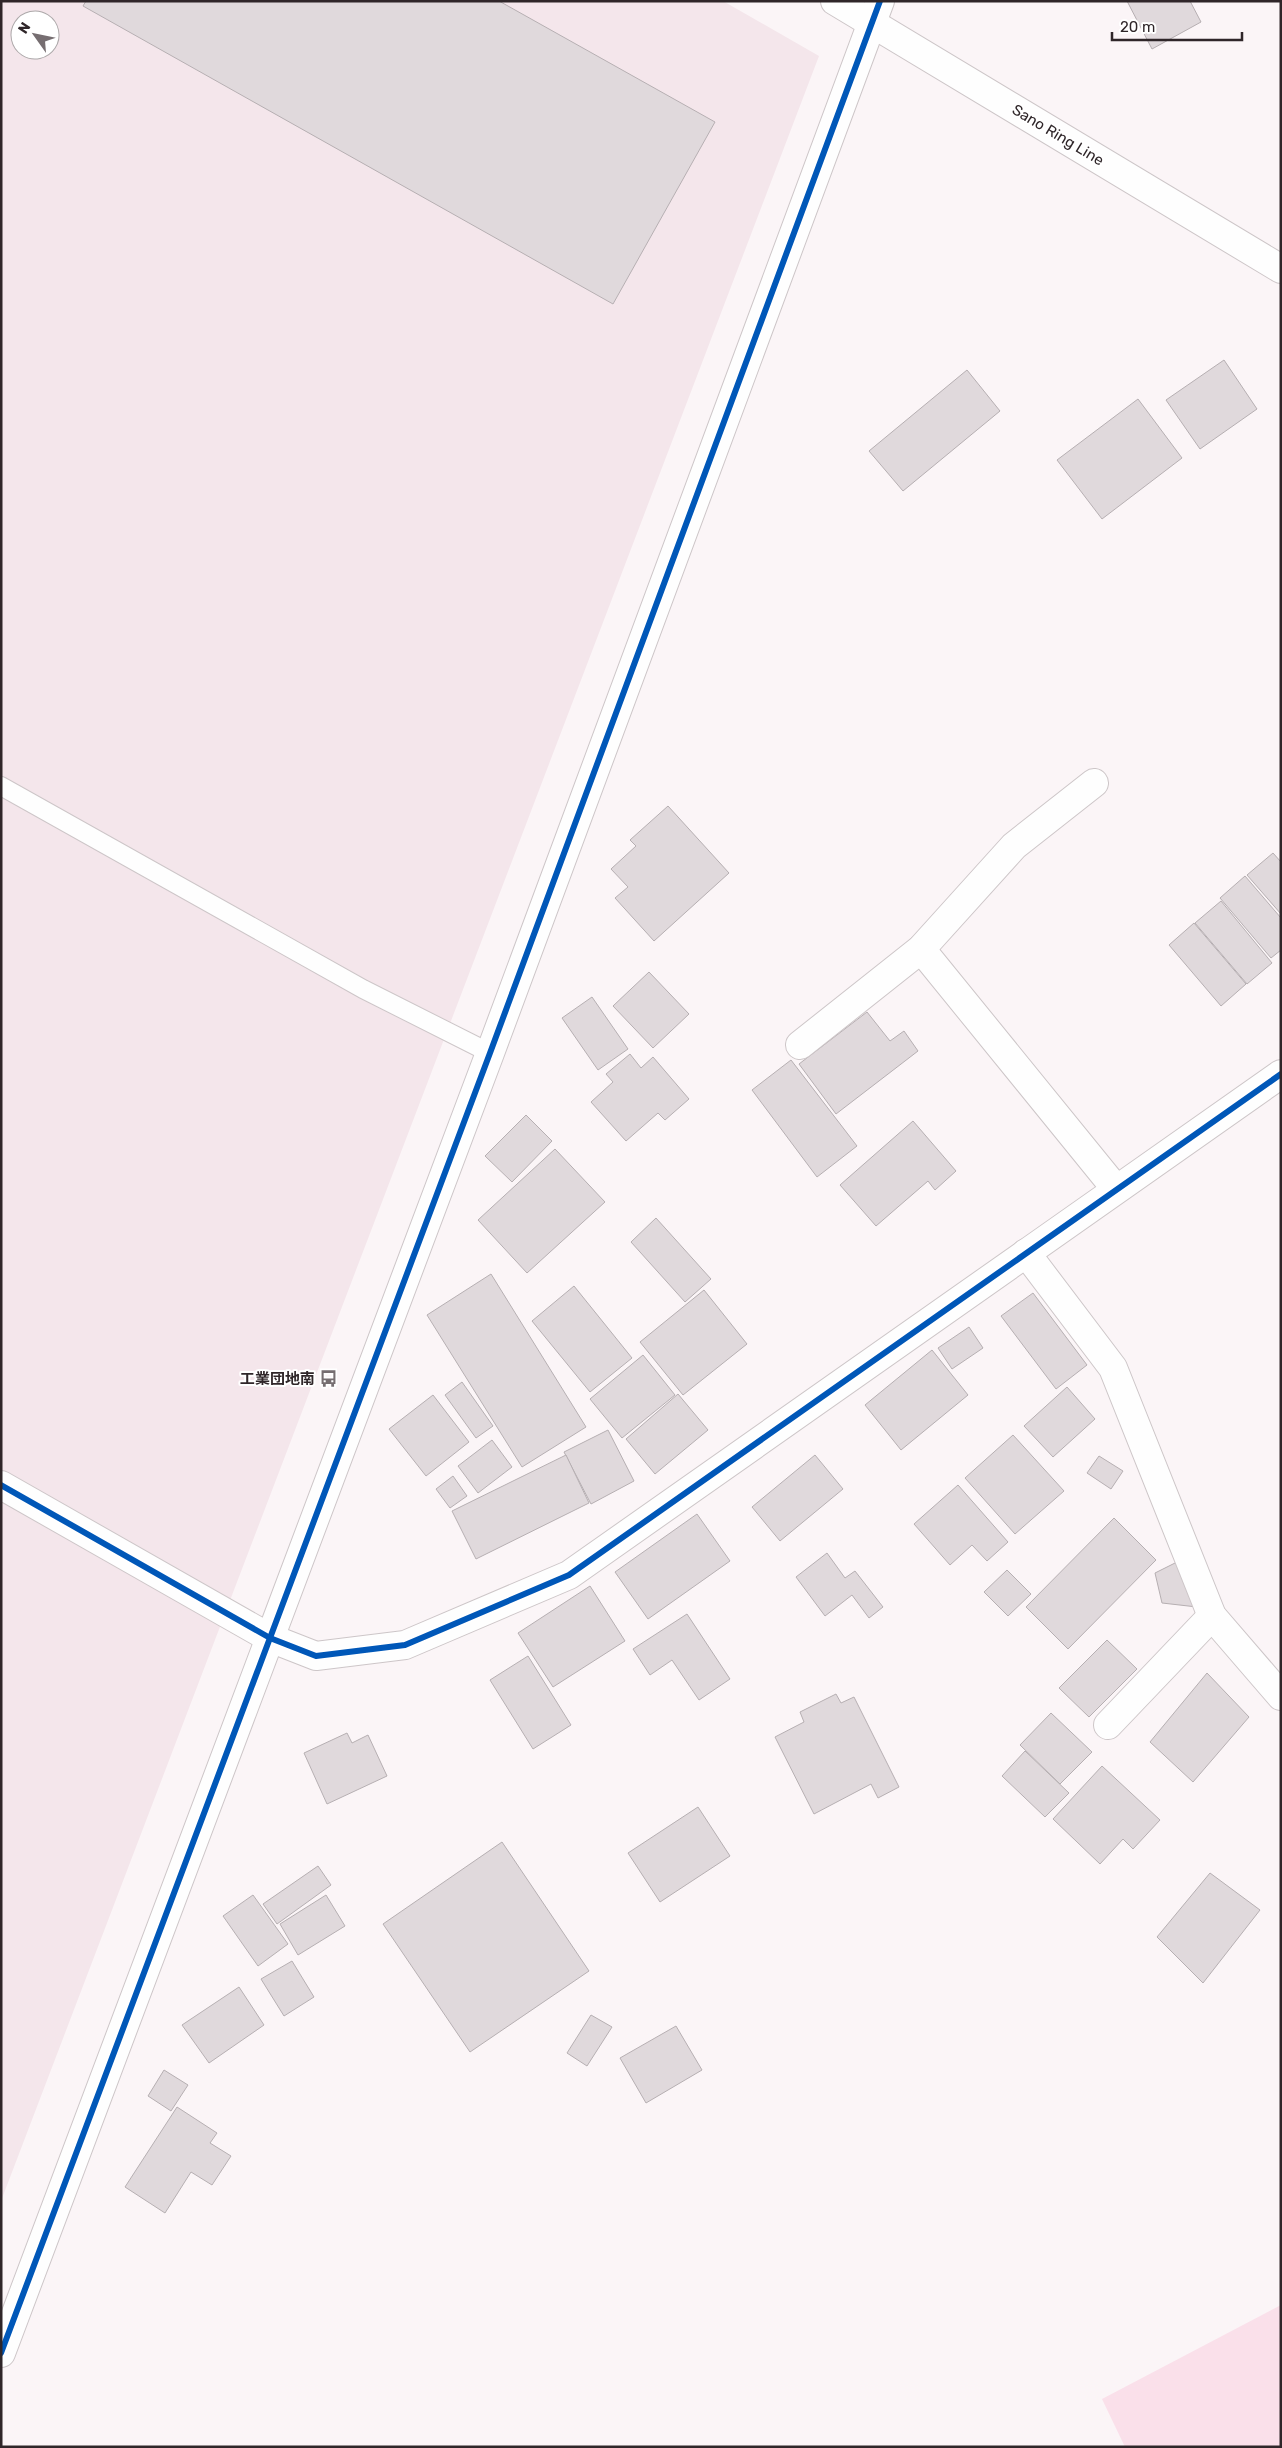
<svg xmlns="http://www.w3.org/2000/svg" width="1282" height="2448" font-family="Rubik,'Noto Sans JP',sans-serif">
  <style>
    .built { fill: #f4e6eb; fill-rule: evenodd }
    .green { fill: #fae0ea }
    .building { fill: #e0d9dc; stroke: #b6afb2 }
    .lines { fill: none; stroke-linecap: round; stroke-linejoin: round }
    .lane-casing { stroke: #cdc6c8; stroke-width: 20 }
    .street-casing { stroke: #cdc6c8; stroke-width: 30 }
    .secondary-casing { stroke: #cdc6c8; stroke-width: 30 }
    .lane { stroke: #fefefe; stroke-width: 18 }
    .street { stroke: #fefefe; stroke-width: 28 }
    .secondary { stroke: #fefefe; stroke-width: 28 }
    .cycleway-casing { stroke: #fff; stroke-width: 9 }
    .cycleway { stroke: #0057b8; stroke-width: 6 }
    .labels { text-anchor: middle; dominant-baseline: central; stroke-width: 4; stroke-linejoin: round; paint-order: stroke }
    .street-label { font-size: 15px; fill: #2f2629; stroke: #fff }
    .poi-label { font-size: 15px; font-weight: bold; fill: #2f2629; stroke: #fff; text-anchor: end }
  </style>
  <rect width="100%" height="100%" fill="#fbf5f7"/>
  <path class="built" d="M1,1H723L819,56L1,2201ZM20,20H50V50H20Z"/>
  <polygon class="green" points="1281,2305 1281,2447 1125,2447 1102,2399"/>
  <g class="building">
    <polygon points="86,1 499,1 715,122 613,304 83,6"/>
    <polygon points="1127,1 1190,1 1201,22 1152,49"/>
    <polygon points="1224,360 1257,409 1200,449 1166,400"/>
    <polygon points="967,370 1000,411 903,491 869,451"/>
    <polygon points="1138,399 1182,458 1102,519 1057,460"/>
    <polygon points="668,806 729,873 654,941 615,898 628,887 611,869 636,846 630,840"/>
    <polygon points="1273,853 1281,862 1281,914 1247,875"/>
    <polygon points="1245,876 1281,918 1281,950 1271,958 1220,898"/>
    <polygon points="1221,901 1272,963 1247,984 1195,923"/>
    <polygon points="1194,923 1246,984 1221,1006 1169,945"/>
    <polygon points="649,972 689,1014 653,1048 613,1006"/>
    <polygon points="592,997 628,1049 598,1070 562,1018"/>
    <polygon points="867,1012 890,1041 904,1031 918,1051 836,1114 799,1064"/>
    <polygon points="630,1054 641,1068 653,1057 689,1099 665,1120 658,1113 626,1141 591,1102 613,1082 606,1074"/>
    <polygon points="791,1060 857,1146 817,1177 752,1090"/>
    <polygon points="526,1115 552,1141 512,1182 485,1156"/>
    <polygon points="913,1121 956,1171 935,1190 928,1181 876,1226 840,1185"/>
    <polygon points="555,1149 605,1202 527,1273 478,1220"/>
    <polygon points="656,1218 711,1279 685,1302 631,1242"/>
    <polygon points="491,1274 586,1427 522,1467 427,1315"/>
    <polygon points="574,1286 632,1358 590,1392 532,1321"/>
    <polygon points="704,1290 747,1344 683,1395 640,1342"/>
    <polygon points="1033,1293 1087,1365 1056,1389 1001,1316"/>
    <polygon points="969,1327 983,1348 952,1369 938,1348"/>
    <polygon points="932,1350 968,1395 901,1450 865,1405"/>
    <polygon points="643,1355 675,1395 622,1438 590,1399"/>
    <polygon points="462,1382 493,1426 476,1438 445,1395"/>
    <polygon points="1067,1387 1095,1419 1053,1457 1024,1426"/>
    <polygon points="678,1394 708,1430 655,1474 626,1439"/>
    <polygon points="433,1395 469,1442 426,1476 389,1429"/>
    <polygon points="608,1430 634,1481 591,1504 564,1452"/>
    <polygon points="1013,1435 1064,1491 1015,1534 965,1478"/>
    <polygon points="492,1440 512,1467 478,1493 458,1466"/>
    <polygon points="566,1455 589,1503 476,1559 452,1511"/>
    <polygon points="815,1455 843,1489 780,1541 752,1507"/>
    <polygon points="1099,1456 1123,1471 1111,1489 1087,1473"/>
    <polygon points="453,1476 467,1496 450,1508 436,1489"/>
    <polygon points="958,1485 1008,1542 987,1561 972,1545 950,1565 914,1524"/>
    <polygon points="697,1514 730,1561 648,1619 615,1572"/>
    <polygon points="1114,1518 1156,1560 1068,1649 1026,1607"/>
    <polygon points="827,1553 845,1578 855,1571 883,1607 869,1618 852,1595 825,1616 796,1577"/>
    <polygon points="1181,1560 1197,1607 1162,1603 1155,1573"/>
    <polygon points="1007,1570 1031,1594 1008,1616 984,1592"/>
    <polygon points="590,1586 625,1641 553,1687 518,1633"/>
    <polygon points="687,1614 730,1679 699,1700 672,1660 650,1675 633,1649"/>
    <polygon points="1107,1640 1137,1669 1089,1717 1059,1688"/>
    <polygon points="528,1656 571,1725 533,1749 490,1680"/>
    <polygon points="1207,1673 1249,1717 1193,1782 1150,1742"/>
    <polygon points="836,1694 841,1703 854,1697 899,1787 878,1798 871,1784 814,1814 775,1737 804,1722 800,1712"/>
    <polygon points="1051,1713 1092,1752 1060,1784 1020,1745"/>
    <polygon points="347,1733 352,1743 368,1735 387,1776 327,1804 304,1753"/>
    <polygon points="1025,1751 1069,1793 1045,1817 1002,1776"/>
    <polygon points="1102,1766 1160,1820 1133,1849 1123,1839 1100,1864 1053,1819"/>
    <polygon points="698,1807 730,1856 660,1902 628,1853"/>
    <polygon points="502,1842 589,1971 470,2052 383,1924"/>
    <polygon points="318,1866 331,1885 277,1924 263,1904"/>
    <polygon points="1210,1873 1260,1910 1203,1983 1157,1937"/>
    <polygon points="253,1895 288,1944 258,1966 223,1916"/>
    <polygon points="326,1895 345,1926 298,1955 280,1924"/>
    <polygon points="292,1961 314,1997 284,2016 261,1979"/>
    <polygon points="239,1987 264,2025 209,2063 182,2025"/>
    <polygon points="591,2015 612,2027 587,2066 567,2053"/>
    <polygon points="676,2026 702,2070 646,2103 620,2058"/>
    <polygon points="164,2070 188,2085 171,2111 148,2096"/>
    <polygon points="177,2107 217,2133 210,2143 231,2156 212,2185 191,2172 165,2213 125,2187"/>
  </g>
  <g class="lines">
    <defs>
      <polyline id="lane" points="1,786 363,989 490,1053"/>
      <g id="street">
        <polyline points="921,949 1116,1189"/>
        <polyline points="800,1045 921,949 1014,846 1094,783"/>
        <polyline points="1026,1253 1113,1368 1212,1616 1281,1696"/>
        <polyline points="1,1485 270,1638"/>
        <polyline points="1108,1725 1212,1616"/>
      </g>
      <g id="secondary">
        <polyline points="835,1 1281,269"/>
        <polyline points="270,1638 316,1656 405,1645 569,1575 1281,1074"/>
        <polyline points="1,2353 490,1053 880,1"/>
      </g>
    </defs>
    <use href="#lane" class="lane-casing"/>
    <use href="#street" class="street-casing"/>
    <use href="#secondary" class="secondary-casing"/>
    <use href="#lane" class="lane"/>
    <use href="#street" class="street"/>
    <use href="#secondary" class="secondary"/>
    <defs>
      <g id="cycleway">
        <polyline points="1,1485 270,1638 316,1656 405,1645 569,1575 1281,1074"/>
        <polyline points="1,2353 490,1053 880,1"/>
      </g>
    </defs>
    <use href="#cycleway" class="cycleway-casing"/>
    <use href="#cycleway" class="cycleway"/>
  </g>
  <defs>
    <symbol id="bus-bare" viewBox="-9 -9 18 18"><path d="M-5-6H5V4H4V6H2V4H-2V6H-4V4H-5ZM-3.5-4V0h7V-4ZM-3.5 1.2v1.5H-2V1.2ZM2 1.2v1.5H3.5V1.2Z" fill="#766e71" stroke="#fff" stroke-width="2.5" paint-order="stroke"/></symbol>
  </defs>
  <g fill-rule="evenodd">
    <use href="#bus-bare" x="316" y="1366" width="25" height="25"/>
  </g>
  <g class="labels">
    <g class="street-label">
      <text transform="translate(1058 135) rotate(31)">Sano Ring Line</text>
    </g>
    <g class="poi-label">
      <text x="315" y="1379">工業団地南</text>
    </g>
  </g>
  <rect width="1282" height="2448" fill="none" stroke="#2f2629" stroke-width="5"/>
  <g transform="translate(35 35) rotate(303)"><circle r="24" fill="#ffffff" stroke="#aca8a9"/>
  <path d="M0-4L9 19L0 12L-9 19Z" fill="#766e71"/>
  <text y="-8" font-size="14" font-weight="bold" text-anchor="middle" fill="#2f2629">N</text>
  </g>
  <path d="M1112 32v8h130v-8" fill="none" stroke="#2f2629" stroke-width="2.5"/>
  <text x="1120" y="32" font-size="15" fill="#2f2629" stroke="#ffffff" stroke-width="4" paint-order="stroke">20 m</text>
</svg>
